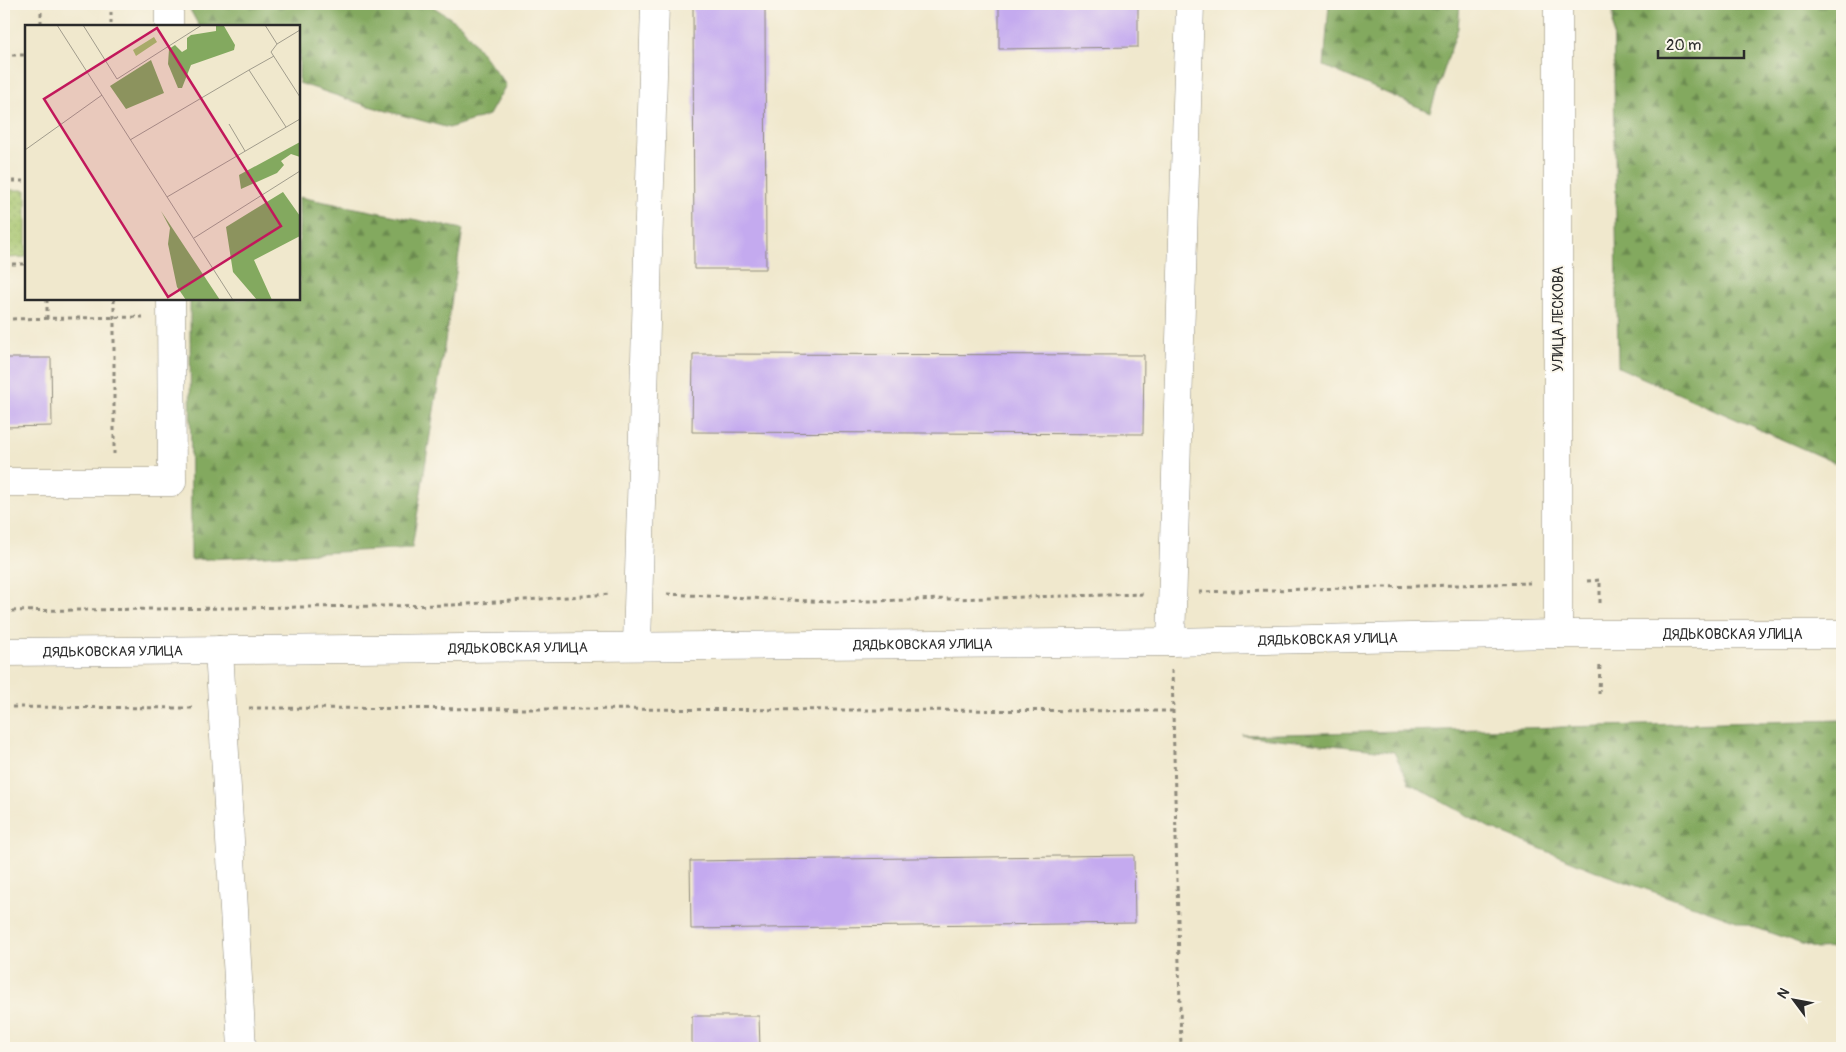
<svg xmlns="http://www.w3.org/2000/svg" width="1846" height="1052" font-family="Pangolin,sans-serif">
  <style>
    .grass { fill: url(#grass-dots); stroke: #68774b }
    .forest { fill: url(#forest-firs); stroke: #576a45 }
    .building { fill: #c4aaef }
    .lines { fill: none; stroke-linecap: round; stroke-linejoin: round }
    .minor-casing { stroke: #8e8a7c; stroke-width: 29 }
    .path { stroke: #8e8a7c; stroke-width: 3; stroke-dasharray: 4 4; stroke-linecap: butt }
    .minor { stroke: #fff; stroke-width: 28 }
    .labels { text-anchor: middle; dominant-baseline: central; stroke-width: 4; stroke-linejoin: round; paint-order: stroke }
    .street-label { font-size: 14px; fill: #2b2b2b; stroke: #fbf7ec }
    .inset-road { fill: none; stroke: #a19c8c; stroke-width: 1 }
    .view { fill: #c2185b; fill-opacity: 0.15; stroke: #c2185b; stroke-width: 2.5 }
    .inset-edge { fill: none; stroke: #2b2b2b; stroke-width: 2.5 }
  </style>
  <defs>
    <pattern id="grass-dots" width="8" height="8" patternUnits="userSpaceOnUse" patternTransform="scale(1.25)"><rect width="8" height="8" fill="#a4c36b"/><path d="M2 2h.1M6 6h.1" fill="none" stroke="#869f58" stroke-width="1.8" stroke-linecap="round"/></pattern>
    <pattern id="forest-firs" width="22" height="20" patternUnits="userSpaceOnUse" patternTransform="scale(1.25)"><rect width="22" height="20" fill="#83a95f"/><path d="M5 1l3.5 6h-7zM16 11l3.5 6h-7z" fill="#6b8a4f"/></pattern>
  </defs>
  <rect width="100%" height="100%" fill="#fbf7ec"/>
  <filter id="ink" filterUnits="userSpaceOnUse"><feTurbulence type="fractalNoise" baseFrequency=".02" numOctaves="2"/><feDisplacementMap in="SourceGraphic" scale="10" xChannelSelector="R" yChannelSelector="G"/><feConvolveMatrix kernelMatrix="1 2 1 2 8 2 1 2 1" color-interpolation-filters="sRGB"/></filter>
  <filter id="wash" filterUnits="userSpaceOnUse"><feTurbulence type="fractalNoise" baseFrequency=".0096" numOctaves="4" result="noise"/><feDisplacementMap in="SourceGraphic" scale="20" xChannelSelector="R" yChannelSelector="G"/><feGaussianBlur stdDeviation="1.12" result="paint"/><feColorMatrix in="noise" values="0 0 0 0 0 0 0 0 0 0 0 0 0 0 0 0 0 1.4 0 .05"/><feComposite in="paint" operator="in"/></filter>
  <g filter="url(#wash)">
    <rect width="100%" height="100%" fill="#f0e8cd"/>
    <polygon class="grass" points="4,190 26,190 26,257 4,258"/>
    <g class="forest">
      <polygon points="189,4 429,4 461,25 506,85 489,115 449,128 365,105 299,83 299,26 199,26 189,8"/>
      <polygon points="1329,4 1460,4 1458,28 1430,112 1324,66"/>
      <polygon points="1613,4 1842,4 1842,466 1618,367"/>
      <polygon points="299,197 463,229 412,548 191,560 190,299 299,299"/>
      <polygon points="1842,720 1842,948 1816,949 1606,875 1492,829 1409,783 1394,752 1242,735"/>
    </g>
    <g id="blocks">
      <g class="building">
        <polygon points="693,4 765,4 766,269 694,269"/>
        <polygon points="999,4 1138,4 1138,47 999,49"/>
        <polygon points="693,354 1144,355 1143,434 692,432"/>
        <polygon points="4,358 51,358 52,426 4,427"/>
        <polygon points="1134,855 1135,923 691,929 690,861"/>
        <polygon points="692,1016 759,1016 760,1048 692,1048"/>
      </g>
    </g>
  </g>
  <g filter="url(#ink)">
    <use href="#blocks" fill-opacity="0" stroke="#8e8a7c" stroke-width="1"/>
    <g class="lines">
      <defs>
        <g id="minor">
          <polyline points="169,4 169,26"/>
          <polyline points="1558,4 1558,634"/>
          <polyline points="4,482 172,482 171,299"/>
          <polyline points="1171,642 1190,4"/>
          <polyline points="637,645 655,4"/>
          <polyline points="219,650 242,1048"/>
          <path id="s1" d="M4,652L1171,642L1558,634H1842"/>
        </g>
      </defs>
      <use href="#minor" class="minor-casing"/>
      <g class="path">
        <polyline points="41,4 41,26"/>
        <polyline points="111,4 111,26"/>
        <polyline points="4,55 26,55"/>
        <polyline points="4,181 26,181"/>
        <polyline points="4,264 26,264"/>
        <polyline points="47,299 47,319"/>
        <polyline points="114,299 114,454"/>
        <polyline points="4,319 143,317"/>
        <polyline points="1587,581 1600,580 1600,606"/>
        <polyline points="1199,592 1530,583"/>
        <polyline points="667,594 830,602 1146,594"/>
        <polyline points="4,611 453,605 611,594"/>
        <polyline points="1172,670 1181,1048"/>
        <polyline points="1599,694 1600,662"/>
        <polyline points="4,707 193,708"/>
        <polyline points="249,708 1174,711"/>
      </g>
      <use href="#minor" class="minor"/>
    </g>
  </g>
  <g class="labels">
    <g class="street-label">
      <text transform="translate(1558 319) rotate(-90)">УЛИЦА ЛЕСКОВА</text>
      <text stroke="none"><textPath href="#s1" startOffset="1729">ДЯДЬКОВСКАЯ УЛИЦА</textPath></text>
      <text stroke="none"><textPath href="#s1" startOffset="1324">ДЯДЬКОВСКАЯ УЛИЦА</textPath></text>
      <text stroke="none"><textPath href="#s1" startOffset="919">ДЯДЬКОВСКАЯ УЛИЦА</textPath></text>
      <text stroke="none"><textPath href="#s1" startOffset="514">ДЯДЬКОВСКАЯ УЛИЦА</textPath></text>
      <text stroke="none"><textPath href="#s1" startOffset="109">ДЯДЬКОВСКАЯ УЛИЦА</textPath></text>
    </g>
  </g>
  <g transform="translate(25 25)">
    <rect width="275" height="275" fill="#f0e8cd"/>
    <path d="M129,12L132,17L111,31L108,25Z" fill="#a4c36b"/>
    <path d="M191,0L199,1L210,20L209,25L166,40L157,63H153L143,39L144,24L150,20L157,27L162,24V13L166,10L191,6ZM126,35L139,68L101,84L85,61ZM275,117V132L266,129L256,136L259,140L252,148L216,164L214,150ZM258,167L275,191V211L229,235L247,275H232L208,247L201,202ZM136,186L195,275H161L152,262L143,219L145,203Z" fill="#83a95f"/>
    <path class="inset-road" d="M32,0L208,275M58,0L92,54L177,0M240,0L252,19L246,27L275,72M252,19L275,5M249,31L224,45L261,102M204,99L220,126M105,115L224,45M0,125L77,70M142,172L275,94M169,213L275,146"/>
    <path class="view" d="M132,3L256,201L143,272L19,74Z"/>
    <rect width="275" height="275" class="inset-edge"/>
  </g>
  <rect width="1846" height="1052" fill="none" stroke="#fbf7ec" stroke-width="20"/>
  <g transform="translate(1794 1000) rotate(302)" stroke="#fbf7ec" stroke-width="4" paint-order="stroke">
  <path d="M0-4L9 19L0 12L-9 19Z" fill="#2b2b2b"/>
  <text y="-8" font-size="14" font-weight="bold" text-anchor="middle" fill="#2b2b2b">N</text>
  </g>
  <path d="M1658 50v8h86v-8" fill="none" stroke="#2b2b2b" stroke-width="2.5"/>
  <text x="1666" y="50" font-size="15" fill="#2b2b2b" stroke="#fbf7ec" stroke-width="4" paint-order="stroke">20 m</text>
</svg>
